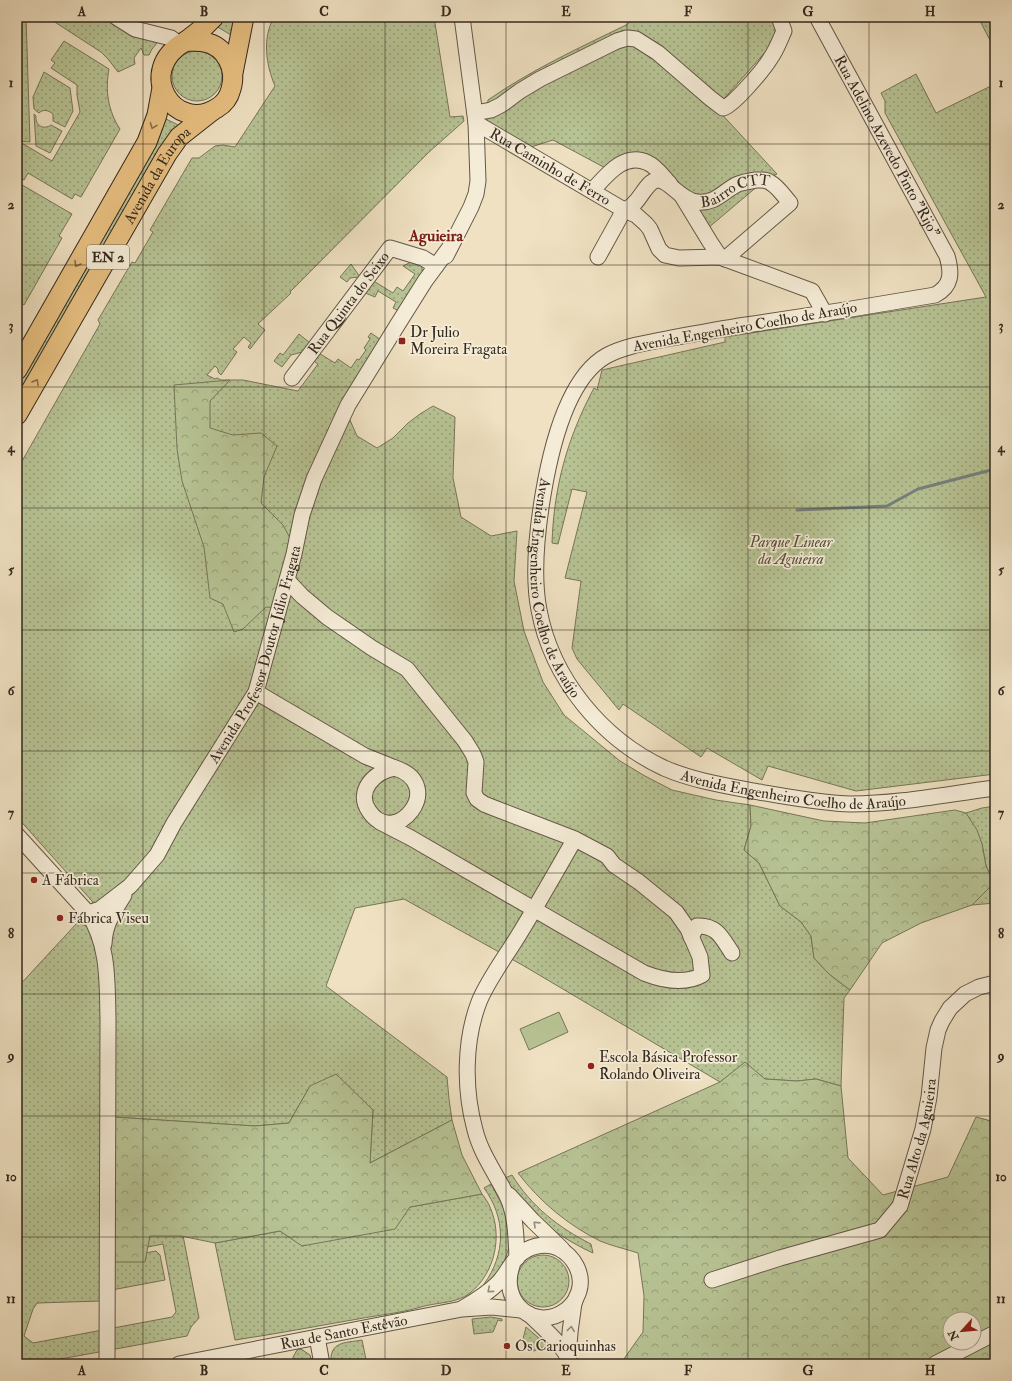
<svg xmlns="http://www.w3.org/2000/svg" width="1012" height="1381" font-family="'IM FELL Double Pica',serif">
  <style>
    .green { fill: url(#green-dots); stroke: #767659; fill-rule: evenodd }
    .forest { fill: url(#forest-crowns); stroke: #767659; fill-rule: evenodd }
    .pitch { fill: #b7c394; stroke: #767659 }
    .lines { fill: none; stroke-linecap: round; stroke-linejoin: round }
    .stream { stroke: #74817d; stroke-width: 3 }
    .minor-casing { stroke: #635747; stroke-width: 17 }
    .major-casing { stroke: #34291e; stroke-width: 21 }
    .minor { stroke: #f5ecd7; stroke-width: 15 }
    .major { stroke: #e8c081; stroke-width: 19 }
    .oneway { stroke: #856d4b }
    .oneway2 { stroke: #948a7a }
    .grid { fill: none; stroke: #34291e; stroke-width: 1; stroke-opacity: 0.55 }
    .poi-dot { fill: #8f2418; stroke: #f5ecd7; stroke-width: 1.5 }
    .labels { text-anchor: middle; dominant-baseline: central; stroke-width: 3.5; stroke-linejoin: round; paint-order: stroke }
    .shield { fill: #f5ecd7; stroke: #6e6456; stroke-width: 1 }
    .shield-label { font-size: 14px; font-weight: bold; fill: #34291e }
    .street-label { font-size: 15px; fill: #34291e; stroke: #f5ecd7 }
    .poi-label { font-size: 15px; fill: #34291e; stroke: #f5ecd7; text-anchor: start }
    .park-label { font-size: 15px; font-style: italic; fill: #55503c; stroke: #f5ecd7 }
    .neighbourhood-label { font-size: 16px; font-weight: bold; fill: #7a1f14; stroke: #f5ecd7 }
    .neatline { fill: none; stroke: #34291e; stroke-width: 1.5 }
    .grid-label { font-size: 13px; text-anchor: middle; font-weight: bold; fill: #34291e }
  </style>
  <defs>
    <pattern id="green-dots" width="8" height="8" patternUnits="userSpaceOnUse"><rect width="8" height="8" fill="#b7c394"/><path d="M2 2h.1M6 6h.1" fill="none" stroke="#969e78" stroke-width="1.8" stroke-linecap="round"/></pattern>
    <pattern id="forest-crowns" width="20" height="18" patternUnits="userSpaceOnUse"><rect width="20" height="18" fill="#b7c394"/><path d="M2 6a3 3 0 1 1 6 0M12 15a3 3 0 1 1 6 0" fill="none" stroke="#969e78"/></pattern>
  </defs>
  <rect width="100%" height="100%" fill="#efe1c2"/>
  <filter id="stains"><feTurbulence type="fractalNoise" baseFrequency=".005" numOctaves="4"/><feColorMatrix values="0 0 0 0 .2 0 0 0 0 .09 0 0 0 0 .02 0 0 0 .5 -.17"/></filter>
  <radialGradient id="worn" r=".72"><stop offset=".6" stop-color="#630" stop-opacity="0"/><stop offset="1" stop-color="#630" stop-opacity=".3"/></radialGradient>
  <g class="green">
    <polygon points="17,17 26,17 30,142 17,141"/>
    <polygon points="47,17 104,17 115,24 156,42 157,43 152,49 149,55 144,55 141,48 134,58 135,64 118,72 108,59 101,52"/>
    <polygon points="224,17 238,17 231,35 216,26"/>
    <path d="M274,17H434L450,117L463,116L464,121L429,152L290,292L291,293L258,324L265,330L250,349L248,347L251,343L244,337L233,349L237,352L221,375L218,372V369L215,366L207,375L215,379L217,378L221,380H243L298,391L318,364L312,360L317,352L335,363L338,359L351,368L357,359L359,360L366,350L364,348L370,339L368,337L371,333L381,340L342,402L357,436L377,448L393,438L408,423L420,414L433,406L455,417L453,478L461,517L491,536L517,531L514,581L524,631L543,682L564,715L620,761L645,776L672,790L716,800L750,805L751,826L744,850L759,863L780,906L801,922L811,936L814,958L829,974L850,990L844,998L841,1086L816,1079L797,1081L765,1079L745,1063L720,1082L524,966L404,899L355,908L326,986L447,1077L449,1099L452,1120L370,1163L373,1110L310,1086L289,1123L255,1126L113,1117L112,959L92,901L17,817V470L100,324L98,320L132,262L135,263L153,232L150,230L192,158H199L215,146L223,145L235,147L275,86C266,65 262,38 274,17Z"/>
    <path d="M636,17H774L782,33L716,108L777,174L765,180L708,228L642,161L611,171L553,140L531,147L487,124L488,100C531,70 579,48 626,25Z"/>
    <polygon points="978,17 995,17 995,50"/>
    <path d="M64,41L109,69C105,90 108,111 120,129L81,197L75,194L72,199L28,173L24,180L17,176V148L20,142L52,161L80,112L77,95V85L51,68L55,63L51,60Z"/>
    <circle cx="197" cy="76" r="25"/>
    <path d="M44,72L70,88L73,111L65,127L53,121V114C48,110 43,109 39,113L34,109L33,97Z"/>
    <path d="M916,74L936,113L995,84V774L856,791L768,766L762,780L707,748L701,757L623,704L619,710L577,659L572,648L581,581L565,578L587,492L572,489L558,544L552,543C554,486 567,439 594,388L597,390L602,370L725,342V337L986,297L885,113V101L881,93Z"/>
    <path d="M34,114L36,116C35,126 44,130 51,125L62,131L50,153L36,146Z"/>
    <path d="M165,118C170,122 177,123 180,127L17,396V380L152,145Z"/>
    <polygon points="17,182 72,214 59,236 62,238 24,305 21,303 17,310"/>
    <polygon points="413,261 421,264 423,273 399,311 393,308 396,302 378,291 375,297 363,292 372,280 393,293 397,287 403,291 415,274 403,266"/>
    <polygon points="351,264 360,277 350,278 347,282 340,277"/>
    <polygon points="299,334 310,343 302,352 291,355 282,367 274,361 280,353 283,355"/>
    <polygon points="995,806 995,903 972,905 994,883 986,866 982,844 966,813 982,808"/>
    <path d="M77,923L90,927L101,961V1241L180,1220L199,1318L191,1327L187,1336L33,1364H17V988ZM163,1244L176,1312L172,1317L33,1343L24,1336L33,1309L37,1303L101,1301V1292L165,1280L160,1255L156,1251L101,1261L127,1251Z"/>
    <path d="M512,1175C531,1206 559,1228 591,1244L593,1253C556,1236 527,1213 505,1178Z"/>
    <path d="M491,1184L508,1216L510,1245L503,1265L499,1271L485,1285L484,1284C506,1254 506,1218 484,1188Z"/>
    <path d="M482,1194C485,1198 488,1202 490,1207C503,1236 495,1273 470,1293C456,1304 437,1302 421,1307C401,1313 379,1315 358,1319C317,1326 276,1334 235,1340L215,1243L280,1231L303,1246L410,1207Z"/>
    <circle cx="543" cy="1281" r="26"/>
    <polygon points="491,1317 502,1319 502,1321 498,1320 493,1332 474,1334 472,1319"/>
    <path d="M526,1327L547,1345L534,1351C529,1349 525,1347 522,1343Z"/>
    <path d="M362,1340L367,1364H331C329,1341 345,1343 362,1340Z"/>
    <polygon points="301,1349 310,1355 313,1364 295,1364 293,1357 297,1350"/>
  </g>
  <g class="forest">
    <polygon points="230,380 210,401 210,428 233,435 261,433 277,446 264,477 261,503 283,525 290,538 279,608 266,607 243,629 234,632 223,604 210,598 204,547 182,481 177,449 174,385"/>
    <polygon points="750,805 824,821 865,823 955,810 966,813 977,830 982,844 986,866 994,883 972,905 921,923 882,943 850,990 829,974 814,958 811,936 801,922 780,906 759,863 744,850 751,826"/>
    <path d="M745,1062L765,1079L797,1081L816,1079L841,1086L848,1158L883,1195L948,1177L976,1117L995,1122V1364H616L621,1363L643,1332L644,1296L638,1253C626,1249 612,1246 600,1241C568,1225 540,1202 518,1173L720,1082ZM950,1319H974V1343H950Z"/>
    <polygon points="336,1074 373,1110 370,1163 452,1120 462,1155 482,1194 410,1207 395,1229 302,1246 280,1231 215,1243 181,1236 150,1236 145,1262 110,1262 113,1117 255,1126 289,1123 310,1086"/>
  </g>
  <polygon class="pitch" points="559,1012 568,1032 529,1050 520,1029"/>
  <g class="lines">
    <polyline class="stream" points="797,510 887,506 918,489 995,469"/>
    <defs>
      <g id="minor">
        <polyline points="116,17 135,29 171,38 180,45"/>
        <path id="s1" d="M817,17L947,256C952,273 952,286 935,295C872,306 809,316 746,325C720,329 693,334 666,339C646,343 624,346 606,356C566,379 550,453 543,495C537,531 532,574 539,610C552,679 602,739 664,768C694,781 727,786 759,792C790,797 820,803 851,804C899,804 947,794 995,788"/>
        <path d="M475,113L491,110L501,105L520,91L540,79L617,41L627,38L636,39L658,53L710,98L723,108C732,107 764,69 770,59C776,51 780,40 784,31L779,17"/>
        <path id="s2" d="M476,123L624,210L636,215L646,224L650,229L659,249L665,255L679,258L720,257L812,291L825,314"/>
        <path d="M592,191C606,176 624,151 648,163C657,167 663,177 670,184"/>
        <polyline points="682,196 710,242 720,257"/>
        <path id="s3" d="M624,210C640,206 644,182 657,180C669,179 680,200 697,202C716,204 723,191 738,184C744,182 750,181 756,180C762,180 766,179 771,183C778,187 784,196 790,203L725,259"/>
        <polyline points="446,256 471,207 476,194 478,181 476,123 462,17"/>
        <polyline points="598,257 624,210"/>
        <path id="s4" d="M292,378L390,248L423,258L436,266"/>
        <path d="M287,580L302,596L327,617L372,648L407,669L465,741L473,754L476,762L474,793L477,799L484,804L494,808L575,839L607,856L614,865L639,882L676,912L688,929L700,957L702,975C684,985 662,980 644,973L411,838L380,822"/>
        <polyline points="256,692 365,756 395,768"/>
        <path d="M395,768C448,785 395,850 369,811C355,791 375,771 395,768Z"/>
        <path d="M17,835L88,913C109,945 107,982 108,1019L107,1364"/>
        <path id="s5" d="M88,913L100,909L130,886L157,855L174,823L256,692L294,554L302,515L314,479L348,405L398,324L425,281L450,247"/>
        <path d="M691,937L697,926C717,925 722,938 732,953"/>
        <path d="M104,944C105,923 113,913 124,895"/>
        <polyline points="509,1195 533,1221 562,1249"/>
        <path d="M517,1258C516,1237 516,1215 507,1196C496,1174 481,1154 475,1130C464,1090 464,1041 479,1002C487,982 503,960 515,941C535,909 554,875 573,842"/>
        <path d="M512,1266C499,1302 535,1333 566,1310C569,1308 572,1304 575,1301"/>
        <path id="s6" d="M712,1280L780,1258L880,1230L900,1206L923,1129L929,1097L934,1048L938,1030L942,1021L950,1008L965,994L979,987L995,983"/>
        <path d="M463,1308C475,1301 488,1293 498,1283C507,1274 512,1259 523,1252C533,1245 547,1243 558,1248C574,1256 584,1274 579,1291C578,1295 575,1299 574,1303C571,1321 569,1339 568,1357"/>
        <path d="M529,1314C543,1328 563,1344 570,1362"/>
        <polyline points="317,1337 322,1364"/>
        <path id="s7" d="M179,1364L462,1309L492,1307L521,1310"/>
        <polyline points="935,1364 995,1333"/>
      </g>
      <g id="major">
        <path d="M186,41C192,41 199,41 204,42C226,46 237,69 231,89C229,97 224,104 217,108C176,135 132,71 186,41Z"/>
        <polyline points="186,41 204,27 214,17"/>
        <polyline points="233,73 244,17"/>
        <polyline points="17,370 147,142 157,115 162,88"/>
        <path id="s8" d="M17,415L167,154L179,137L212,111"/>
      </g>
    </defs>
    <use href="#minor" class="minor-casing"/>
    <use href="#major" class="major-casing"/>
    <use href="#minor" class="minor"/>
    <use href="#major" class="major"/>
  </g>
  <defs><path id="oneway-chevron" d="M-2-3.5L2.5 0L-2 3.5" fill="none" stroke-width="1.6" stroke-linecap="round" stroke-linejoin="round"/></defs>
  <g class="oneway">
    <use href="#oneway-chevron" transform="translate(153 126) rotate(111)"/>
    <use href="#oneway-chevron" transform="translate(77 264) rotate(120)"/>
    <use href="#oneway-chevron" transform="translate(36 382) rotate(-60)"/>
  </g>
  <g class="oneway2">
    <use href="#oneway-chevron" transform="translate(536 1224) rotate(-136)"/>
    <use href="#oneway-chevron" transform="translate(490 1290) rotate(140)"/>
    <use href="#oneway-chevron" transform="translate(571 1329) rotate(-82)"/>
  </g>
  <path class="grid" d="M143,17V1364M264,17V1364M385,17V1364M506,17V1364M627,17V1364M748,17V1364M869,17V1364M17,144H995M17,265H995M17,387H995M17,508H995M17,630H995M17,751H995M17,873H995M17,994H995M17,1116H995M17,1237H995"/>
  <g class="poi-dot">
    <rect x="398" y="337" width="8" height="8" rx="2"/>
    <circle cx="34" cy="880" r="4"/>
    <circle cx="60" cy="918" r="4"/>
    <circle cx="591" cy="1066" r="4"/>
    <circle cx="507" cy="1346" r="4"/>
  </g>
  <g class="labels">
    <rect class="shield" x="87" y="245" width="42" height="24" rx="3"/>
    <g class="shield-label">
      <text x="108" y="257">EN 2</text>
    </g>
    <g class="street-label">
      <text stroke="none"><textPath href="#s1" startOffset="147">Rua Adelino Azevedo Pinto "Rijo"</textPath></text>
      <text stroke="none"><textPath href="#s2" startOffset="86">Rua Caminho de Ferro</textPath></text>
      <text stroke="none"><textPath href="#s8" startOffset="278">Avenida da Europa</textPath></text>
      <text stroke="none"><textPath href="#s3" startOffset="133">Bairro CTT</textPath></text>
      <text stroke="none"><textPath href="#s4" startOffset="94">Rua Quinta do Seixo</textPath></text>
      <text transform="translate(745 327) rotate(-10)">Avenida Engenheiro Coelho de Araújo</text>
      <text stroke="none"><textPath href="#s1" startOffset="906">Avenida Engenheiro Coelho de Araújo</textPath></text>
      <text stroke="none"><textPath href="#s5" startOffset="317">Avenida Professor Doutor Júlio Fragata</textPath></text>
      <text stroke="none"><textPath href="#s1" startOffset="1266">Avenida Engenheiro Coelho de Araújo</textPath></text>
      <text stroke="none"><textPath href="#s6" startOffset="276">Rua Alto da Aguieira</textPath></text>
      <text stroke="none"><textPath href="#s7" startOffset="168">Rua de Santo Estêvão</textPath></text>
    </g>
    <g class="poi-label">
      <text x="410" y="332">Dr Julio<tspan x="410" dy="17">Moreira Fragata</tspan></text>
      <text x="42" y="880">A Fábrica</text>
      <text x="68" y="918">Fábrica Viseu</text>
      <text x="599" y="1057">Escola Básica Professor<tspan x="599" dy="17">Rolando Oliveira</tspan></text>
      <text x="515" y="1346">Os Carioquinhas</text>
    </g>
    <g class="park-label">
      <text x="791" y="542">Parque Linear<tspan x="791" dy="17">da Aguieira</tspan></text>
    </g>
    <g class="neighbourhood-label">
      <text x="436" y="236">Aguieira</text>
    </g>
  </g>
  <rect width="1012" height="1381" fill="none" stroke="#efe1c2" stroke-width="44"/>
  <g transform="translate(962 1331) rotate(243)"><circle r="19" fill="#f5ecd7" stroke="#a89e8d"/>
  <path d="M0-3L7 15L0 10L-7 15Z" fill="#8f2418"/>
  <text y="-6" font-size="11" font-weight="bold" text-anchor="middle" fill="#34291e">N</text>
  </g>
  <rect x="22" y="22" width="968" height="1337" class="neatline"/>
  <g class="grid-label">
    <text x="82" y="16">A</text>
    <text x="204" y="16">B</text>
    <text x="324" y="16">C</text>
    <text x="446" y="16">D</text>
    <text x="566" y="16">E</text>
    <text x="688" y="16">F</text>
    <text x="808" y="16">G</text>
    <text x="930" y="16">H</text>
    <text x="11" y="87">1</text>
    <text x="1001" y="87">1</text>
    <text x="11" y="209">2</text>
    <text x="1001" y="209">2</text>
    <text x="11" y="330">3</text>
    <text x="1001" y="330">3</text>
    <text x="11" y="452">4</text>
    <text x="1001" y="452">4</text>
    <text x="11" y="574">5</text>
    <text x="1001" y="574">5</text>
    <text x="11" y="695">6</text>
    <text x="1001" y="695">6</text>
    <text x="11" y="817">7</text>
    <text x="1001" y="817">7</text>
    <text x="11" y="938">8</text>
    <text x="1001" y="938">8</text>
    <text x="11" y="1060">9</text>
    <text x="1001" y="1060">9</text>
    <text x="11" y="1181">10</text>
    <text x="1001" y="1181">10</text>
    <text x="11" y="1303">11</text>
    <text x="1001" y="1303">11</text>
    <text x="82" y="1375">A</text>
    <text x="204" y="1375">B</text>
    <text x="324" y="1375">C</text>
    <text x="446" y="1375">D</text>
    <text x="566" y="1375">E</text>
    <text x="688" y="1375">F</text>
    <text x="808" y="1375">G</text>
    <text x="930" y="1375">H</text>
  </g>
  <rect width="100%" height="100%" filter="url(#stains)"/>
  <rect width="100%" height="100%" fill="url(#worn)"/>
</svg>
